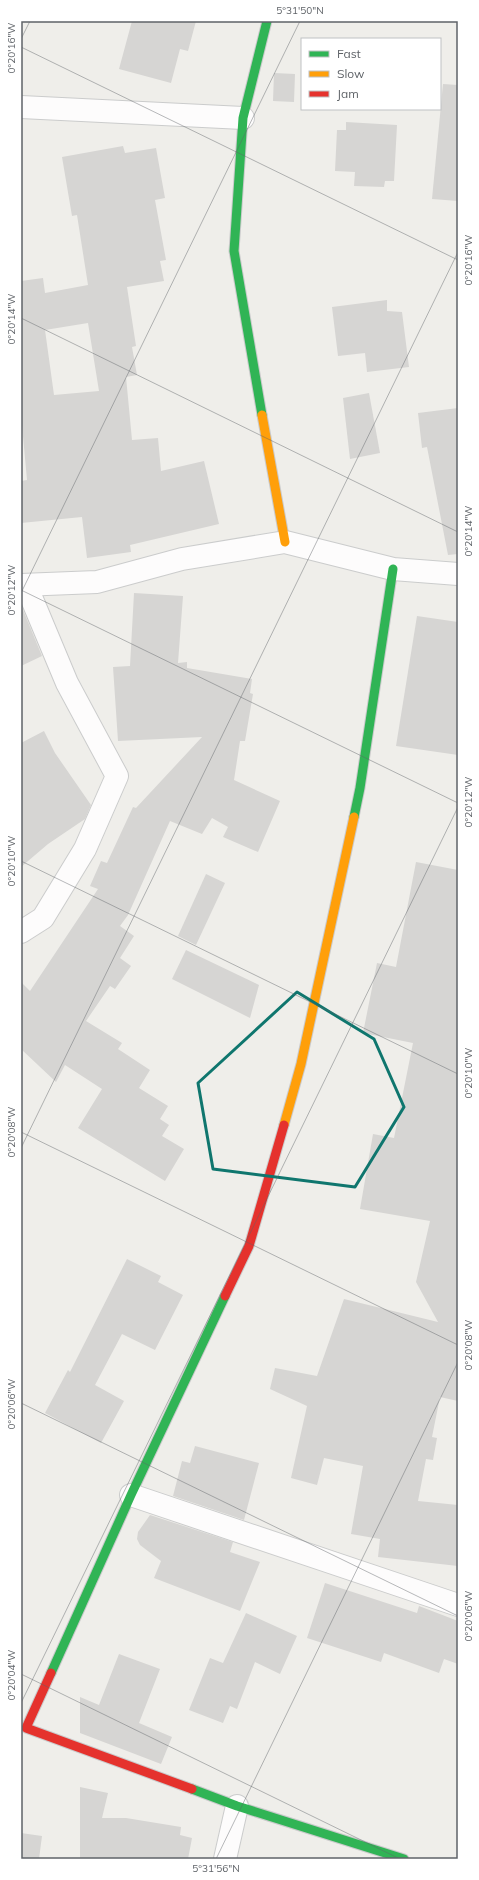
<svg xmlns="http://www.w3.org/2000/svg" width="479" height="1880" font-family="Mulish,sans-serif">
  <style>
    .building { fill: #d6d5d3; fill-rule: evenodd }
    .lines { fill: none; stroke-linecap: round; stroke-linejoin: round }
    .street-casing { stroke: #cbcccc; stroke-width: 24 }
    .fast-casing { stroke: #cacacb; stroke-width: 11 }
    .slow-casing { stroke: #cacacb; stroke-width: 11 }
    .jam-casing { stroke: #cacacb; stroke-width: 11 }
    .street { stroke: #fdfcfc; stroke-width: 22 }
    .fast { stroke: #30b455; stroke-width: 9 }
    .slow { stroke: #ff9f0a; stroke-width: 9 }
    .jam { stroke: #e5322d; stroke-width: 9 }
    .marked { fill: none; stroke: #0f766e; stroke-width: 3; stroke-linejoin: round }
    .ticks { fill: none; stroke: #5f6368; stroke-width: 1; stroke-opacity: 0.45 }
    .neatline { fill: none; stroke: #5f6368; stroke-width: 1.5 }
    .ticks-label { font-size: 10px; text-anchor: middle; fill: #5f6368 }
  </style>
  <rect width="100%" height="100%" fill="#efeeea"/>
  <g class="building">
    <polygon points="132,21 196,21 188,51 180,49 171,83 119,69"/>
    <polygon points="274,73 295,74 294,102 273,101"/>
    <polygon points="443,84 458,85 458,201 432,199"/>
    <polygon points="346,122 397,125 394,181 385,181 384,187 354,186 355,172 335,171 337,130 346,130"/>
    <path d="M123,146L125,153L156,148L165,198L155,200L166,260L160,261L164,281L127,287L136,346L132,347L137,375L126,377L132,440L158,438L161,471L204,461L219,524L130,545L131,552L87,558L82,517L21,523V481L27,480L21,414V281L43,278L45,293L88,285L77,215L72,216L62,157ZM88,323L99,391L54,395L45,330Z"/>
    <polygon points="387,300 387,311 402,312 409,367 367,372 365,353 338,356 332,307"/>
    <polygon points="369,393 380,453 350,459 343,398"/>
    <polygon points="458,408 458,554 448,555 427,447 422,448 418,413"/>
    <polygon points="134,593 183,596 178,663 187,662 187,668 252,679 250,693 253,694 245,741 240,741 234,780 280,801 258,852 223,837 228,827 212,818 202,834 170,821 128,915 120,926 134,936 120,958 131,966 115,989 110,986 86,1021 122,1043 118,1049 150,1070 139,1088 168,1106 160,1119 169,1125 162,1136 184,1149 165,1181 78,1128 102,1089 65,1065 56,1082 21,1049 21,982 30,991 98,889 90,886 101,861 107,863 133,807 136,808 202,737 118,741 113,667 130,666"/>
    <polygon points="21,605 42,656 21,666"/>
    <polygon points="417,616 458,622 458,755 396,746"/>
    <polygon points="44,731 55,753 91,805 85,819 48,844 21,867 21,743"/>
    <polygon points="416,862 458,870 458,1401 440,1397 432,1437 437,1438 433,1460 426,1459 418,1501 458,1505 458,1566 378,1557 380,1539 351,1534 363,1466 324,1458 317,1485 291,1478 307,1406 270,1389 275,1368 317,1376 344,1299 438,1322 416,1282 430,1221 360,1209 373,1134 394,1138 413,1043 363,1033 377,963 396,967"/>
    <polygon points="206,874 225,883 196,945 178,936"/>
    <polygon points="186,950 259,985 250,1018 172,979"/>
    <polygon points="127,1259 161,1276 158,1282 183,1295 155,1350 122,1334 95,1385 124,1401 101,1443 45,1413 68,1370 70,1372"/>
    <polygon points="195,1446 259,1463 244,1520 173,1496 182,1461 190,1463"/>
    <polygon points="150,1515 233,1542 230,1552 260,1562 240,1611 154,1578 161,1561 140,1545 137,1539 138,1532"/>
    <polygon points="325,1583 417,1613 419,1606 458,1621 458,1664 444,1659 439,1673 384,1653 381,1662 307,1638"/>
    <polygon points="246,1613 297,1636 280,1674 255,1662 237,1709 230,1706 223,1723 189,1710 210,1658 223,1663"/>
    <polygon points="119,1654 160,1669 139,1723 172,1737 161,1764 80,1733 80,1697 99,1705"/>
    <polygon points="80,1787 108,1793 102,1818 126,1818 181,1827 180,1835 192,1838 188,1859 80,1859"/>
    <polygon points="21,1833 42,1836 39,1859 21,1859"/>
  </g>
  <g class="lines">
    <defs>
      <g id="street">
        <polyline points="21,107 243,118"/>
        <polyline points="21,585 97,582 182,559 285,542 393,569 458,574"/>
        <polyline points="21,932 43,918 85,849 117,776 67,683 26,585"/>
        <polyline points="131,1495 458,1605"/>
        <polyline points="225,1859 237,1806"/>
      </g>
      <g id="fast">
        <polyline points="262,415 234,251 243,118 267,21"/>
        <polyline points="354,817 360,788 393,569"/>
        <polyline points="51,1673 131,1495 225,1296"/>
        <polyline points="192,1789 237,1806 404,1859"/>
      </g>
      <g id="slow">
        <polyline points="262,415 285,542"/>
        <polyline points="284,1125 301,1064 354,817"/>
      </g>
      <g id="jam">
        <polyline points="225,1296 249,1246 284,1125"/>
        <polyline points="51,1673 26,1728 192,1789"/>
      </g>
    </defs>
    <use href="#street" class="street-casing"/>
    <use href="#fast" class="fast-casing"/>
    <use href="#slow" class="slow-casing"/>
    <use href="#jam" class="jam-casing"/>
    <use href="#street" class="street"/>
    <use href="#fast" class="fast"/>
    <use href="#slow" class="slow"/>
    <use href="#jam" class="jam"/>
  </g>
  <path class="marked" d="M297,992L374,1039L404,1107L355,1187L213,1169L198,1083Z"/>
  <path class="ticks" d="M21,39L30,21M21,47L458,260M21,318L458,532M21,590L458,803M21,593L300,21M21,861L458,1074M21,1132L458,1345M21,1148L458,252M21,1403L458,1616M21,1674L400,1859M21,1703L458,807M216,1859L458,1362"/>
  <rect width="479" height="1880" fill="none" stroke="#ffffff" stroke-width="44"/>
  <rect x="301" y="38" width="140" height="72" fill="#ffffff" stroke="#bfc1c3"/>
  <rect x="309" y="51" width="20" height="6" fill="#30b455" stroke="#bfc1c3"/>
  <text x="337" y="58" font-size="12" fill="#5f6368">Fast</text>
  <rect x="309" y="71" width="20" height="6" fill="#ff9f0a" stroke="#bfc1c3"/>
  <text x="337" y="78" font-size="12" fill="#5f6368">Slow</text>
  <rect x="309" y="91" width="20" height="6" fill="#e5322d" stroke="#bfc1c3"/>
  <text x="337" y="98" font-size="12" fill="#5f6368">Jam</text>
  <rect x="22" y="22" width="435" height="1836" class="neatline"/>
  <g class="ticks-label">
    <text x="300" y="14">5°31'50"N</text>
    <text transform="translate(11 48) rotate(-90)" y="4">0°20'16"W</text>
    <text transform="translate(468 260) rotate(-90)" y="4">0°20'16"W</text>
    <text transform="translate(11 319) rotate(-90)" y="4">0°20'14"W</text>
    <text transform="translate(468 531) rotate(-90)" y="4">0°20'14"W</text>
    <text transform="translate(11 590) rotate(-90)" y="4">0°20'12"W</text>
    <text transform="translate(468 802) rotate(-90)" y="4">0°20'12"W</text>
    <text transform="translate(11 861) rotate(-90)" y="4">0°20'10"W</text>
    <text transform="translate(468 1073) rotate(-90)" y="4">0°20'10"W</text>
    <text transform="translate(11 1132) rotate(-90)" y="4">0°20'08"W</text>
    <text transform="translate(468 1345) rotate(-90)" y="4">0°20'08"W</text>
    <text transform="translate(11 1404) rotate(-90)" y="4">0°20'06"W</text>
    <text transform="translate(468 1616) rotate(-90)" y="4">0°20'06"W</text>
    <text transform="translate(11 1675) rotate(-90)" y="4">0°20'04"W</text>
    <text x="216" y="1872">5°31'56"N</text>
  </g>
</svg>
